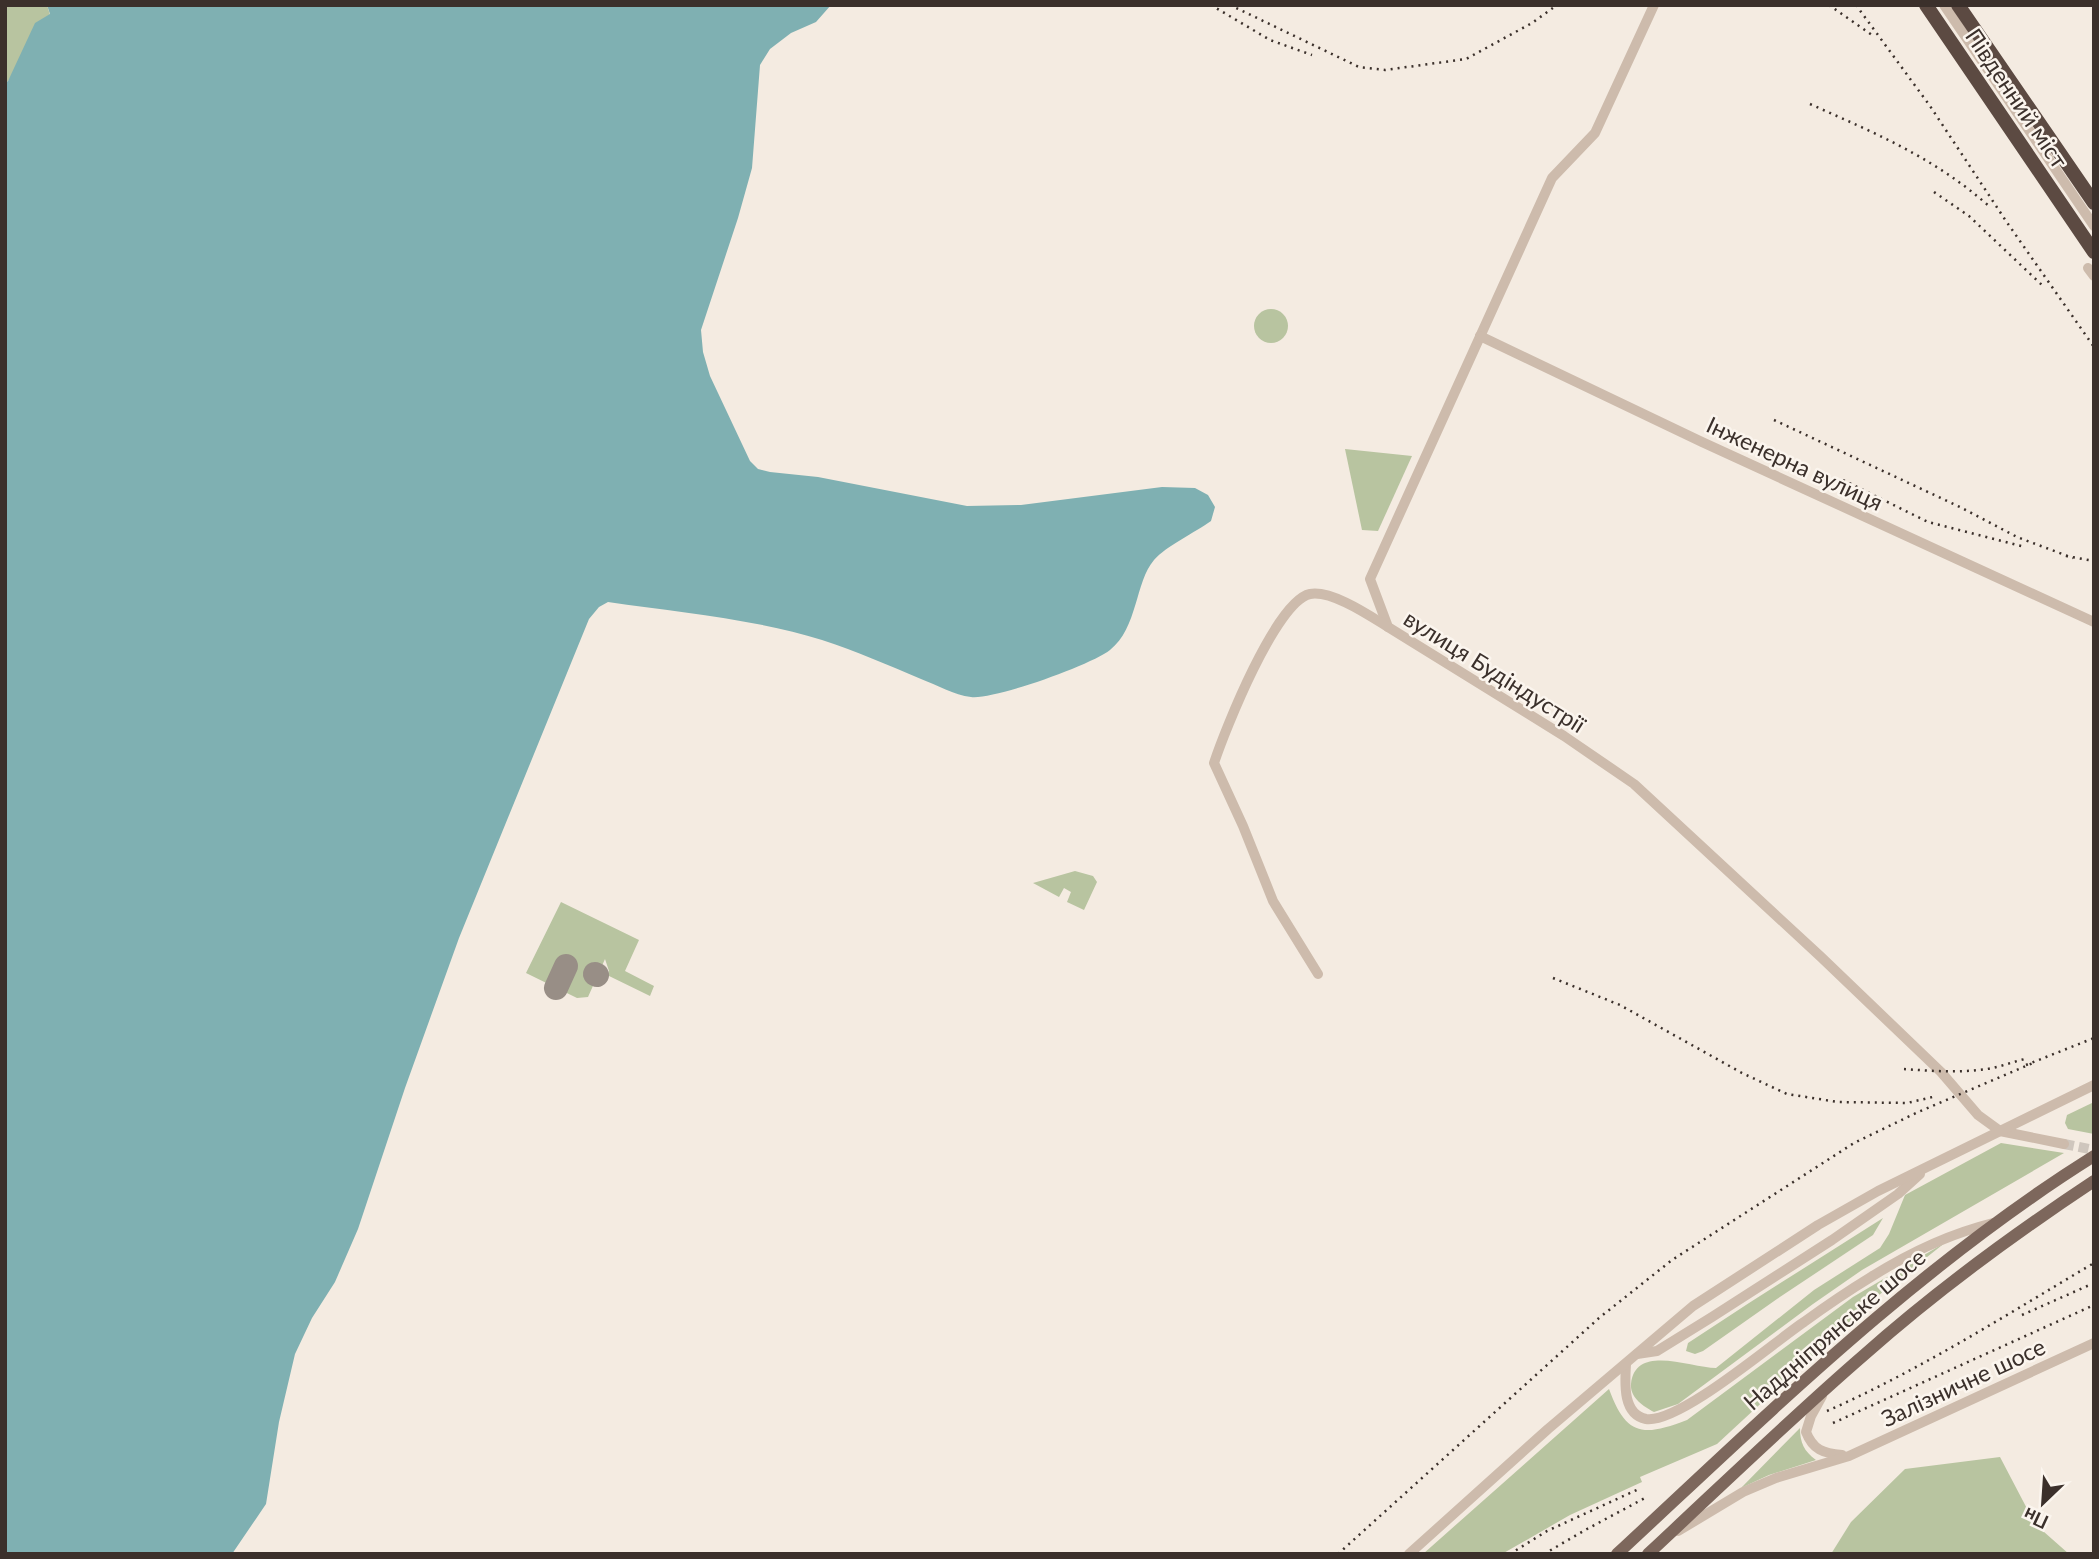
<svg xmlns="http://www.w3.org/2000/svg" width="2099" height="1559" font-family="Lato,sans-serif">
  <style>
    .green { fill: #b8c4a0 }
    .water { fill: #7fb0b2 }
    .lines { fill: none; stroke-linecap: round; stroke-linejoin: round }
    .taxiway { stroke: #988e86; stroke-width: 24 }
    .minor-tunnel { stroke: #cfc6bd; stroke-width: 10; stroke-dasharray: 10 5; stroke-linecap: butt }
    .minor { stroke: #cdbbac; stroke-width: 10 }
    .major { stroke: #7d675c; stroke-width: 12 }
    .highway { stroke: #5c4a42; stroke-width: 14 }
    .rail { stroke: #3b302b; stroke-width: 2.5; stroke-dasharray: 2 5; stroke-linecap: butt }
    .labels { text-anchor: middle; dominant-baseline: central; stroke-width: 5; stroke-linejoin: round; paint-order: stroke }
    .street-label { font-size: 23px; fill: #3b302b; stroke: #fbf5ee }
  </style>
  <rect width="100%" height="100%" fill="#f4ebe1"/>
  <g class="green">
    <polygon points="6,5 47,5 50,15 8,81 5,83"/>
    <circle cx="1271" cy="326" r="17"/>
    <polygon points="1345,449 1412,456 1378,531 1362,530"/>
    <polygon points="1075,871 1093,876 1097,882 1084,910 1067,902 1071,892 1064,888 1059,897 1033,883"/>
    <polygon points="561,902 639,940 625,971 654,986 650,996 607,975 609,971 605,959 588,997 577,998 526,973"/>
    <polygon points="2094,1102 2094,1134 2068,1129 2065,1123 2067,1115"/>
    <path d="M2001,1143L2064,1153L1862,1270L1813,1304L1678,1404L1654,1412C1643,1406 1630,1398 1631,1384C1635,1343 1692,1368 1716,1368L1814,1290L1880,1248L1889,1234L1905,1195Z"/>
    <polygon points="1883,1218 1873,1235 1777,1299 1703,1351 1695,1354 1686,1351 1688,1343 1749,1303"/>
    <path d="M1946,1242L1874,1299L1717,1444L1640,1477L1642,1482L1570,1515L1502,1554H1423L1609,1389C1626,1436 1643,1437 1687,1420L1853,1297Z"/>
    <path d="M1800,1428C1800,1443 1804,1451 1816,1460L1769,1475L1741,1488Z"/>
    <polygon points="2000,1457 2035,1524 2069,1554 1831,1554 1851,1522 1905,1469"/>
  </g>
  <path class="water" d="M47,5H831L816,22L791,33L770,49L760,65L752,168L738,218L701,330L703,352L710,376L750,461L758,469L770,472L818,477L967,506L1021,505L1162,487L1195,488L1208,495L1215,507L1211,521C1196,532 1166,546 1154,560C1135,582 1138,628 1110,650C1091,665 994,700 971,697C954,695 937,685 921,679C888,665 856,651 822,640C755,619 677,612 608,602L599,607L589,619L459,938L405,1088L358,1229L335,1282L312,1318L295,1354L279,1422L266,1504L232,1554H5V83L8,81L35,23L50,14Z"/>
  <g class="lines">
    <g class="taxiway">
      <polyline points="595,974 597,975"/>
      <polyline points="556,988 566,966"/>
    </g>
    <polyline class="minor-tunnel" points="2064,1144 2094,1150"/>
    <g class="minor">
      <polyline points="1654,5 1595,133 1552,178 1370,579 1388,627 1564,736 1634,784 1821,957 1941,1072 1978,1115 2000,1131 2064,1144"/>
      <polyline points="1944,5 2094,226"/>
      <polyline points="2088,268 2094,276"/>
      <polyline points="1480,336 1702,442 2094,622"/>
      <path d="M1318,974L1273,901L1243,826L1214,763C1225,730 1276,601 1310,594C1332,590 1370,616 1388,627"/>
      <polyline points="1637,1354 1657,1351 1712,1317 1832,1240 1898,1194 1920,1174"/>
      <path d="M1626,1364C1625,1382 1622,1414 1646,1419C1679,1424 1774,1342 1804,1322C1826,1306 1848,1291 1871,1277C1909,1253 1949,1234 1993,1223"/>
      <path d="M1822,1396L1811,1416L1806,1432C1813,1450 1823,1453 1842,1455"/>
      <polyline points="1678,1531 1743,1492 1776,1478 1849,1456 2094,1343"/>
      <polyline points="1409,1554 1548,1429 1693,1306 1818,1225 1878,1191 2094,1085"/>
    </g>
    <g class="major">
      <path d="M1617,1554C1769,1413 1917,1267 2094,1156"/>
      <path d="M1648,1554C1720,1487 1790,1419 1864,1355C1936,1291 2014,1234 2094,1181"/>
    </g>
    <g class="highway">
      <polyline points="1926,5 2094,252"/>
      <polyline points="1958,5 2094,203"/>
    </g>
    <g class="rail">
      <polyline points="1211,5 1270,40 1312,55"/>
      <polyline points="1230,5 1359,67 1385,70 1466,59 1532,23 1557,5"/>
      <polyline points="1829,5 1872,35"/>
      <polyline points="1856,5 1930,106 2006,221 2094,347"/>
      <path d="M1810,104C1877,134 1935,158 1990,207"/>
      <polyline points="1934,192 1969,216 2043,286"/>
      <polyline points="1774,420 1960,507 2017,537 2073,558"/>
      <polyline points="1843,480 1928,522 2025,547"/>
      <polyline points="2066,556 2094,561"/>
      <polyline points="1553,978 1620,1005 1742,1073 1787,1094 1838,1102 1907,1103 1937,1096"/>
      <polyline points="2026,1065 2094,1038"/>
      <path d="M1904,1069C1931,1071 1959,1073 1987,1069C2000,1067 2012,1062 2025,1059"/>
      <polyline points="2022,1315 2094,1283"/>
      <path d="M1827,1411C1920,1370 2006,1315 2094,1263"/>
      <polyline points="1833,1423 2094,1305"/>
      <polyline points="1338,1554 1599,1318 1672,1260 1854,1143 1916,1113 2033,1063"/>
      <polyline points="1510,1554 1547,1531 1641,1488"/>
      <polyline points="1544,1554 1587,1529 1645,1498"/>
    </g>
  </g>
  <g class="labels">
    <g class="street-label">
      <text transform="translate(2017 98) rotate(56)">Південний міст</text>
      <text transform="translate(1795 463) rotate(25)">Інженерна вулиця</text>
      <text transform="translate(1495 671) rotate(32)">вулиця Будіндустрії</text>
      <text transform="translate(1834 1329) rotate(-41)">Наддніпрянське шосе</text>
      <text transform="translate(1963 1382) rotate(-25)">Залізничне шосе</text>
    </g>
  </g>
  <rect width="2099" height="1559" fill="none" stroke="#3b302b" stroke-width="14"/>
  <g transform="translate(2043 1503) rotate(205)" stroke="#fbf5ee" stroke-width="5" paint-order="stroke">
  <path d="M0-5L12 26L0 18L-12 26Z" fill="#3b302b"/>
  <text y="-10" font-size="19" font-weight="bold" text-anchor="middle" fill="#3b302b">Пн</text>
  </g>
</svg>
